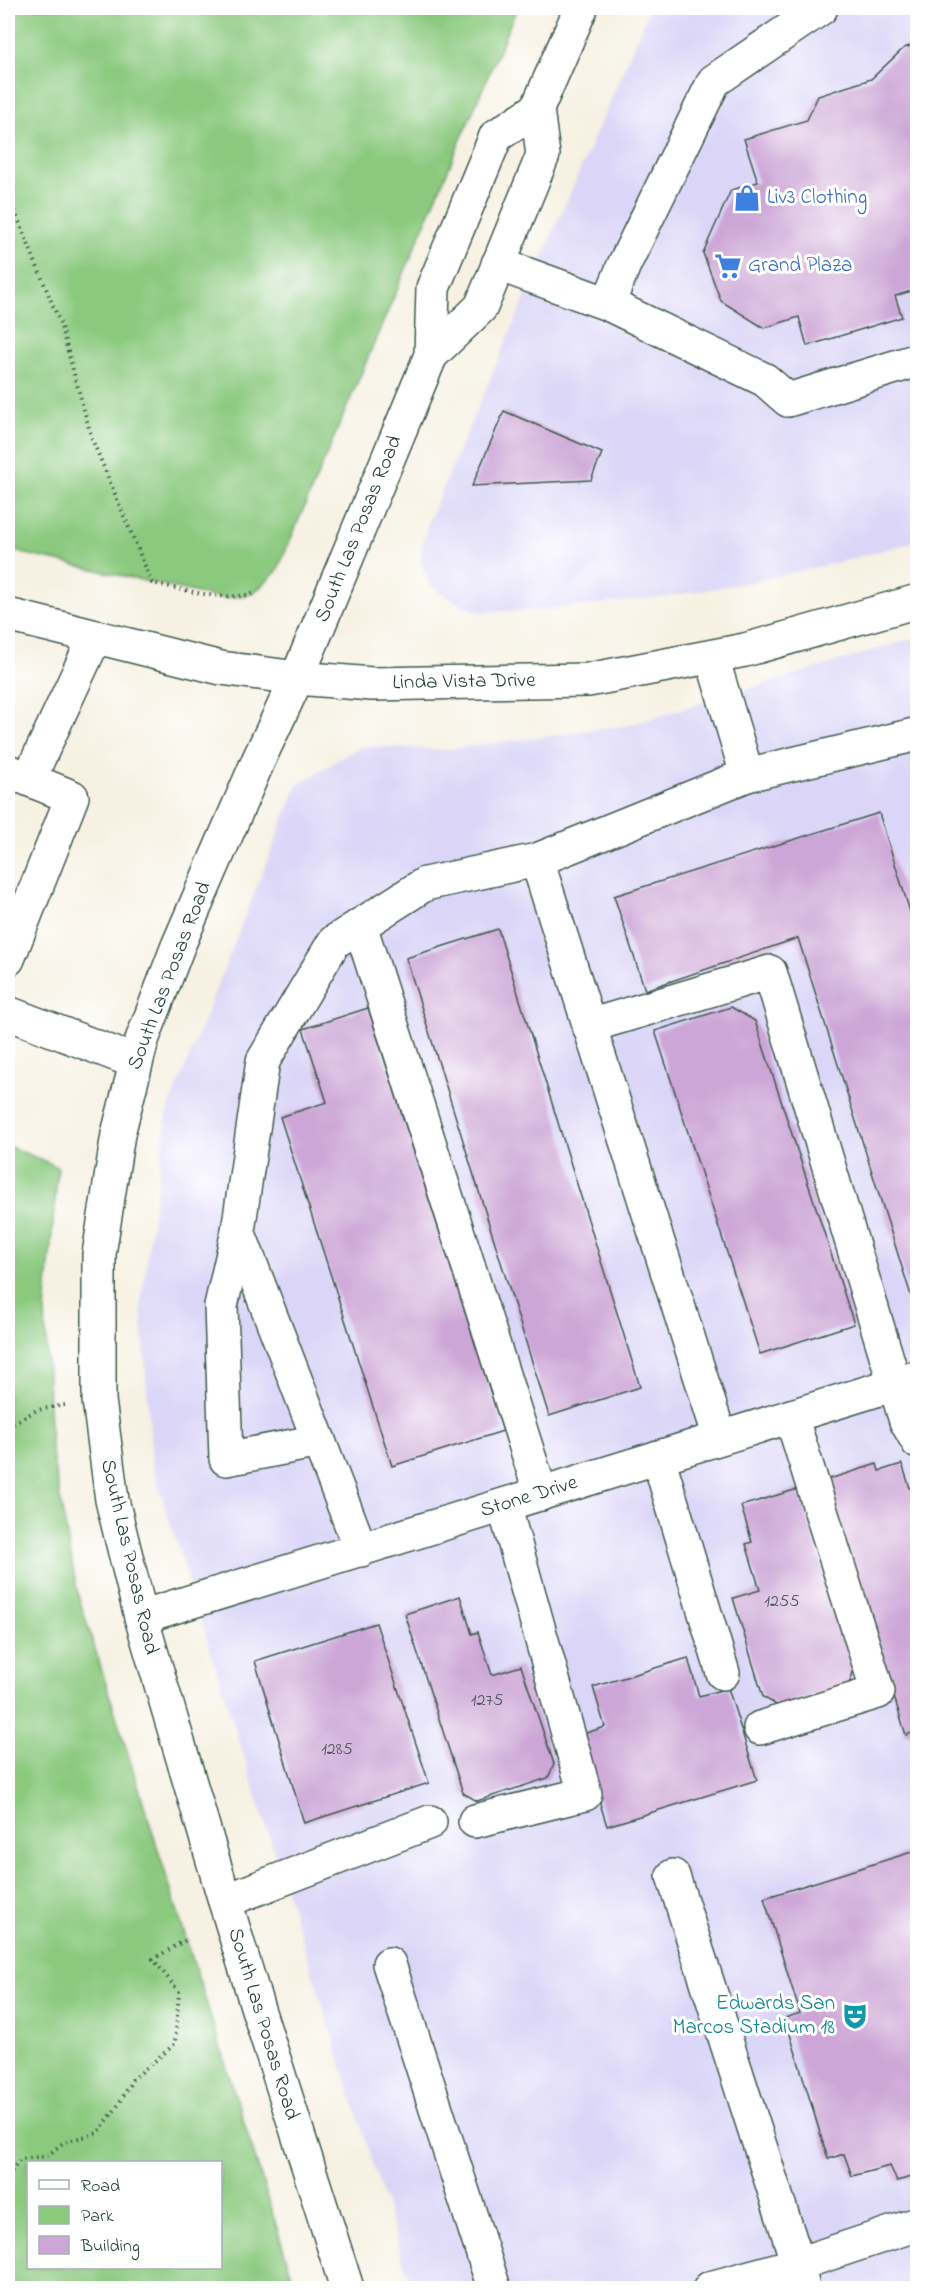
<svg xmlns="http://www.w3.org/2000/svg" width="925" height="2296" font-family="'Indie Flower',sans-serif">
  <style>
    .built { fill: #dbd6f7 }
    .green { fill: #8bc97f; stroke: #55835a; stroke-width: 1.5; fill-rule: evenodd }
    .building { fill: #cca6d6 }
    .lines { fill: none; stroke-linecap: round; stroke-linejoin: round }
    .minor-casing { stroke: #3f584e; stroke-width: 36 }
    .major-casing { stroke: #3f584e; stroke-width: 36 }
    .path { stroke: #3f584e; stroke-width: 4; stroke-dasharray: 1.5 4.5; stroke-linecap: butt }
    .minor { stroke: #fff; stroke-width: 33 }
    .major { stroke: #fff; stroke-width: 33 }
    .labels { text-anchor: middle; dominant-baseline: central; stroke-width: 6; stroke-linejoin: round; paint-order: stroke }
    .number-label { font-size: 18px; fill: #4a575c }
    .shop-label { font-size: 21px; fill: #366cbe; stroke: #fff; text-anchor: start }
    .street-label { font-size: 21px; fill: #1f3d34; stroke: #fff }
    .culture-label { font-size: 21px; fill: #0d838f; stroke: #fff; text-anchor: end }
  </style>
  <rect width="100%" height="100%" fill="#fff"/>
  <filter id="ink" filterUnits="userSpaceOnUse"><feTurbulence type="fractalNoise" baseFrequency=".0167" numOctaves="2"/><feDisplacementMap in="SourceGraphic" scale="12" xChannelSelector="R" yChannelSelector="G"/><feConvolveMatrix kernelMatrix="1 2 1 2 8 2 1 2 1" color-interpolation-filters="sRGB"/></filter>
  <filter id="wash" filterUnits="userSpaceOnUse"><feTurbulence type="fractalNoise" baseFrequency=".008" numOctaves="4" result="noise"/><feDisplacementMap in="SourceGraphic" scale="24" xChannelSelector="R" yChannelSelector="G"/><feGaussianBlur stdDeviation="1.35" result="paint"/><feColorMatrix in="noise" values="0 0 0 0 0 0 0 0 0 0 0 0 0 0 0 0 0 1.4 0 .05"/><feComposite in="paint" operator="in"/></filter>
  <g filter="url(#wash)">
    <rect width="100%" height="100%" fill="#f6f1e2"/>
    <g class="built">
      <polygon points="650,8 917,8 917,541 840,562 751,582 665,597 543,610 479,612 461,605 429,584 420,558 427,525"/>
      <polygon points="917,637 917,2288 412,2288 152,1465 141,1304 167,1113 297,785 362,746 444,750 630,725"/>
    </g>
    <g class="green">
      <path d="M8,8H517L277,571C255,593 253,598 220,598L8,550Z"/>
      <path d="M8,1146L58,1167L45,1310L51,1450L78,1595L296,2288H8ZM28,2162H220V2268H28Z"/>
    </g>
    <g id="blocks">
      <g class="building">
        <polygon points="918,43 918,289 895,296 902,317 807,346 799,317 764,328 721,301 703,253 731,190 758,182 744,139 807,120 818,96 871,79 904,48"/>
        <polygon points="504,411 602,453 591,480 472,486"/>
        <polygon points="879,813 918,937 918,1301 913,1302 798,938 645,990 614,896"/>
        <polygon points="498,929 640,1387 549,1416 406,958"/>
        <polygon points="731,1007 755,1021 854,1324 760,1354 655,1031"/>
        <polygon points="368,1008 503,1431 392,1466 280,1117 327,1102 303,1029"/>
        <polygon points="877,1464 879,1471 902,1464 910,1488 918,1486 918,1550 915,1551 918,1560 918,1731 906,1735 826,1480"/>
        <polygon points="798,1489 854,1670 849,1684 778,1706 763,1697 733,1598 760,1590 746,1544 752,1542 741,1506"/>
        <polygon points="460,1596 472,1634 478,1632 492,1675 521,1666 554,1764 548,1778 477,1801 463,1793 405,1614"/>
        <polygon points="376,1623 429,1783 304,1823 255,1661"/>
        <polygon points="688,1658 699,1696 728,1688 757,1780 607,1826 579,1735 605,1727 593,1687"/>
        <polygon points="918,1850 918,2175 897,2181 890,2166 852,2176 844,2154 828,2159 785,2018 800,2013 764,1898"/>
      </g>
    </g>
  </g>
  <g filter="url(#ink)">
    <use href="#blocks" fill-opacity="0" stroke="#3f584e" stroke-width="1.5"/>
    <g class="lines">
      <defs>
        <g id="minor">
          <polyline points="498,264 608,304 765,380 788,400 918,360"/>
          <polyline points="608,304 624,265 714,81 821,8"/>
          <polyline points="712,657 747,775 918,734"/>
          <polyline points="8,771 72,797 8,959"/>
          <polyline points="29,779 95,637"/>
          <polyline points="360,925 541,1494"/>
          <polyline points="8,1013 136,1062"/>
          <polyline points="589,1026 770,972 906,1421 918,1442"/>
          <polyline points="238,1231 221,1306 226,1459 319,1441"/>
          <polyline points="720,1438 537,860 747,775"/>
          <polyline points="658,1457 723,1673"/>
          <polyline points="361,1550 238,1231 263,1061 334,942 425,884 537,860"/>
          <polyline points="141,1617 918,1377"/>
          <polyline points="760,1728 878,1692 791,1416"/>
          <polyline points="475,1821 585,1794 504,1505"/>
          <polyline points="673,1876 798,2264 710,2288"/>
          <polyline points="225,1901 430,1822"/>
          <polyline points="389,1964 494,2288"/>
          <polyline points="803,2288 798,2264 918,2224"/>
        </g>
        <g id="major">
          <polyline points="431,355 481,307 543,155 537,109 581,8"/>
          <polyline points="8,615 221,668 297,678 372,684 588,680 745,650 918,601"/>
          <polyline points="347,2288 257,2006 225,1901 141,1617 112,1500 99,1400 99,1254 118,1134 142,1040 178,946 259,759 297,678 431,355 433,288 496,136 537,109"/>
        </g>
      </defs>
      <use href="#minor" class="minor-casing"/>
      <use href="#major" class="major-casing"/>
      <g class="path">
        <path d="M8,194L60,323L92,439L152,583C186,590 219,601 253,594"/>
        <polyline points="8,1426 37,1410 65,1405"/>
        <polyline points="8,2176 20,2159 47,2156 64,2142 98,2133 119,2104 132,2080 175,2044 179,1992 153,1959 186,1940"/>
      </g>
      <use href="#minor" class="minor"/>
      <use href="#major" class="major"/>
    </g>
  </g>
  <defs>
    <symbol id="shop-bare" viewBox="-9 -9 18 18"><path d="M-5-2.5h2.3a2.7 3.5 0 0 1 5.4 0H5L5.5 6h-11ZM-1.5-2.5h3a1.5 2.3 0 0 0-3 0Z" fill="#3f7fe0" stroke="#fff" stroke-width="2.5" paint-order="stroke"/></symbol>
    <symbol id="supermarket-bare" viewBox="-9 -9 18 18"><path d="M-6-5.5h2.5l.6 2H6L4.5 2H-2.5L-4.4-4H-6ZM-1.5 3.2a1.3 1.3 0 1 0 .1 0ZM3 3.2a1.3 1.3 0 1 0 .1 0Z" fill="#3f7fe0" stroke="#fff" stroke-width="2.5" paint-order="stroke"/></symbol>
    <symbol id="theatre-bare" viewBox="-9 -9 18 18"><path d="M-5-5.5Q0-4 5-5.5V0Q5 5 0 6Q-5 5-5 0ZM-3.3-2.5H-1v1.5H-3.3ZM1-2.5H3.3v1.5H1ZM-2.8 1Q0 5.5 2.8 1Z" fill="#0f9aa8" stroke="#fff" stroke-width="2.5" paint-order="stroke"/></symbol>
  </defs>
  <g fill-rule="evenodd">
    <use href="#shop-bare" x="728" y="179" width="38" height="38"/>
    <use href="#supermarket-bare" x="709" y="247" width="38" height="38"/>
    <use href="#theatre-bare" x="836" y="1997" width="38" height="38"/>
  </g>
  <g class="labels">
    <g class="number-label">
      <text x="782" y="1602">1255</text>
      <text x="487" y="1701">1275</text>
      <text x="337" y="1750">1285</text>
    </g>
    <g class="shop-label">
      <text x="767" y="198">Liv3 Clothing</text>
      <text x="748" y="266">Grand Plaza</text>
    </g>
    <g class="street-label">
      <text transform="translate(359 529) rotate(-68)">South Las Posas Road</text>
      <text transform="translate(464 682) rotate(-1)">Linda Vista Drive</text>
      <text transform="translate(170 976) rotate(-69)">South Las Posas Road</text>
      <text transform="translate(529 1497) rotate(-17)">Stone Drive</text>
      <text transform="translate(129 1557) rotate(77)">South Las Posas Road</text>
      <text transform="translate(263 2024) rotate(73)">South Las Posas Road</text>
    </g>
    <g class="culture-label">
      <text x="835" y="2004">Edwards San<tspan x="835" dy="24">Marcos Stadium 18</tspan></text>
    </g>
  </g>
  <rect width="925" height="2296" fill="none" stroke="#fff" stroke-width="30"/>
  <rect x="27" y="2161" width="195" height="108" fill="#ffffff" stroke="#a5b1ae" stroke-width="1.5"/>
  <rect x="39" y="2180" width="30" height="9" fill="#ffffff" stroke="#a5b1ae" stroke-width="1.5"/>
  <text x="81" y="2191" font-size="18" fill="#1f3d34">Road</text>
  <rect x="39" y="2206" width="30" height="18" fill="#8bc97f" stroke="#a5b1ae" stroke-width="1.5"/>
  <text x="81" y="2221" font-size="18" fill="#1f3d34">Park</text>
  <rect x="39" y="2236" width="30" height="18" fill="#cca6d6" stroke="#a5b1ae" stroke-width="1.5"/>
  <text x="81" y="2251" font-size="18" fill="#1f3d34">Building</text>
</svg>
